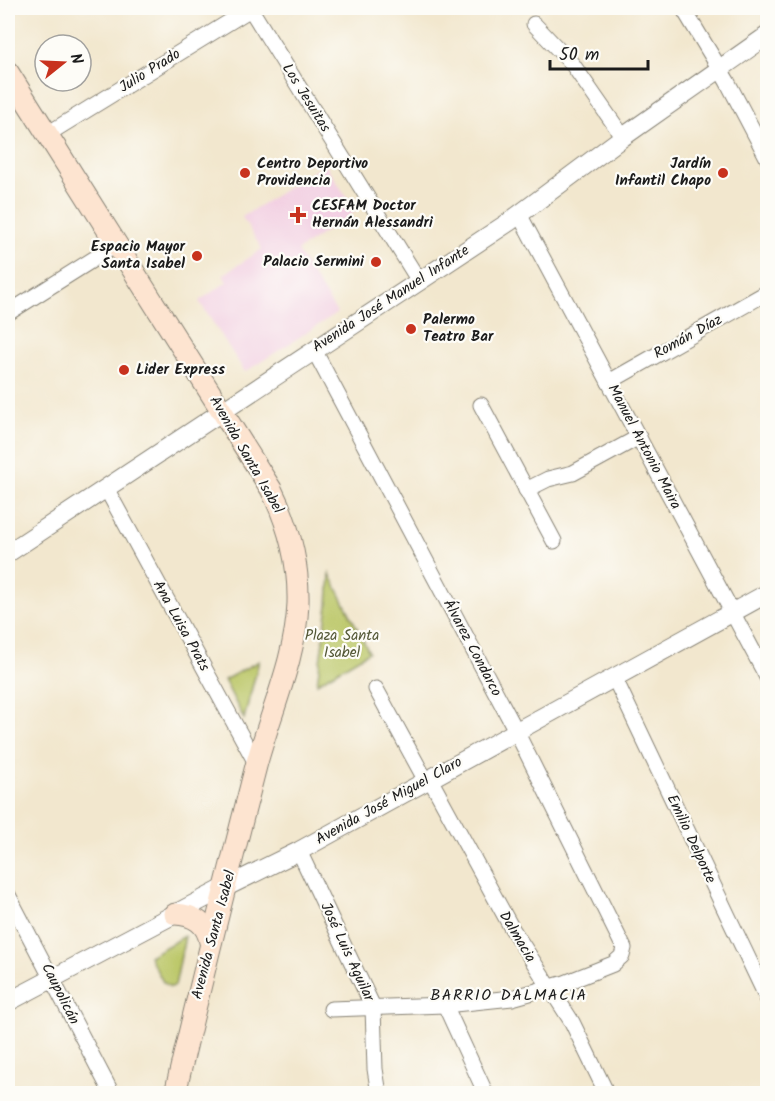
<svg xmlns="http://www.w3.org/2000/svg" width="775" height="1101" font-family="Kalam,sans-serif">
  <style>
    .built { fill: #f2cfe2 }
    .green { fill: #bcc769; stroke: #6c7242; stroke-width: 1.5 }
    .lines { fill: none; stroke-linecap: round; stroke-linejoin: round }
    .minor-casing { stroke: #878275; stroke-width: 17 }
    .tertiary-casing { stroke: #878275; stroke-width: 20 }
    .secondary-casing { stroke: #878275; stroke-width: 23 }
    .minor { stroke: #fff; stroke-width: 15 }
    .tertiary { stroke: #fff; stroke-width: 18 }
    .secondary { stroke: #fde4d0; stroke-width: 21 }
    .poi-dot { fill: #c8321e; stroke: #fdfcf7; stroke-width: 2 }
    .labels { text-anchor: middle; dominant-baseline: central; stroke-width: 4.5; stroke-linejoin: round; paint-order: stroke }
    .street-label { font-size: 15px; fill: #1c1c1c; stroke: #fdfcf7 }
    .poi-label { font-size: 15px; font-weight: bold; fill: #1c1c1c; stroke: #fdfcf7; text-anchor: start }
    .park-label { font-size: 15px; fill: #545837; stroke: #fdfcf7 }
    .neighbourhood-label { font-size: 16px; letter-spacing: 1.5px; fill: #1c1c1c; stroke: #fdfcf7 }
  </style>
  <rect width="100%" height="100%" fill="#fdfcf7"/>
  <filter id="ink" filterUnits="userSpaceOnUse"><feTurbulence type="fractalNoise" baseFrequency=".0167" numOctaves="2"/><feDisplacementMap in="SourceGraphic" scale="12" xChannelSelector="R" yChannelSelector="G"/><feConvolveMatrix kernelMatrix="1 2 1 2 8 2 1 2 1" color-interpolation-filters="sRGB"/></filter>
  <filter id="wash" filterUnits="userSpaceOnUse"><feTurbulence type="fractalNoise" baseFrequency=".008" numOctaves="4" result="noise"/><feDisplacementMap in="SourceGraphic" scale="24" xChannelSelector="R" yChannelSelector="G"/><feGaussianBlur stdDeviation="1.35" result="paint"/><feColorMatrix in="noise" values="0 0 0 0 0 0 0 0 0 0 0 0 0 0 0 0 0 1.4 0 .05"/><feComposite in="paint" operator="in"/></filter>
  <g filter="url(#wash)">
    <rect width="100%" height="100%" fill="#f2e7ce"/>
    <polygon class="built" points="325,164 356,211 297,251 337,313 245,372 199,301 227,282 223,275 262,249 242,217"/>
    <g class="green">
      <polygon points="330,574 369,652 317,683 328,605"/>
      <polygon points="259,661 244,719 224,680"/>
      <polygon points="185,936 175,986 170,987 163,982 149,956"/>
    </g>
  </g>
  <g filter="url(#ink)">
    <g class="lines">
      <defs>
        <g id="minor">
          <polyline points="250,8 419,281"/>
          <polyline points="683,8 727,81 768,159"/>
          <polyline points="534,24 573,65 623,137"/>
          <polyline points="46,135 252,8"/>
          <polyline points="519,214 768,679"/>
          <polyline points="8,313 116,245"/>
          <polyline points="314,350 513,725 624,948 622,956 613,964 565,983 512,998 445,1005 331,1009"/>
          <polyline points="609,382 768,292"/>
          <polyline points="481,405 554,541"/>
          <polyline points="106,488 257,765"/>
          <polyline points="526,490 548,479 573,473 639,437"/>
          <polyline points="614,677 768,1000"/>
          <polyline points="376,689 426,781"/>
          <polyline points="430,779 511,927 572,1022 607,1094"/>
          <polyline points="299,851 373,1007 375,1069 379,1094"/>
          <polyline points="8,895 112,1094"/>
          <polyline points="445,1005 486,1094"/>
        </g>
        <g id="tertiary">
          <polyline points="8,553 509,222 623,137 768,35"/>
          <polyline points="8,1002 226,887 299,851 768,593"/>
        </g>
        <g id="secondary">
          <path d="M8,72L271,489C289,525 299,563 298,603C296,659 270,713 256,766C228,875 200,984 175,1094"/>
          <path d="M175,914C194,915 207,923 210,942"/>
        </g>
      </defs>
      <use href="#minor" class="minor-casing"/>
      <use href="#tertiary" class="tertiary-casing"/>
      <use href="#secondary" class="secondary-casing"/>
      <use href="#minor" class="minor"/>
      <use href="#tertiary" class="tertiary"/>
      <use href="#secondary" class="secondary"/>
    </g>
  </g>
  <g class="poi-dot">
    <circle cx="245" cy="173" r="6"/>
    <circle cx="723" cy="173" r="6"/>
    <path d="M295 206h6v6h6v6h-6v6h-6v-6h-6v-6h6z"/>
    <circle cx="197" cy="256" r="6"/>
    <circle cx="376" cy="262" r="6"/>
    <circle cx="411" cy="329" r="6"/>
    <circle cx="124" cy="370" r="6"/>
  </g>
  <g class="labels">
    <g class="street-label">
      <text transform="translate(150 71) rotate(-32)">Julio Prado</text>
      <text transform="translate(306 98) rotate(58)">Los Jesuitas</text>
      <text transform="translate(391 299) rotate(-33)">Avenida José Manuel Infante</text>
      <text transform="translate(688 337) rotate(-29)">Román Díaz</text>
      <text transform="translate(644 447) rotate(62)">Manuel Antonio Maira</text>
      <text transform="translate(246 455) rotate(60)">Avenida Santa Isabel</text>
      <text transform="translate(181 626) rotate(61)">Ana Luisa Prats</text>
      <text transform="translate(472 648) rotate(62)">Álvarez Condarco</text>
      <text transform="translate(389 801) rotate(-29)">Avenida José Miguel Claro</text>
      <text transform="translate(691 839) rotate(65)">Emilio Delporte</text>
      <text transform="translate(214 935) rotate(-75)">Avenida Santa Isabel</text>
      <text transform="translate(517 937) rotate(59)">Dalmacia</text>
      <text transform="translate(347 952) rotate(65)">José Luis Aguilar</text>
      <text transform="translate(60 994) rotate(63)">Caupolicán</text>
    </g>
    <g class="poi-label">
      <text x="257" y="164">Centro Deportivo<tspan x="257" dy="17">Providencia</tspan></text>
      <text x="711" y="164" text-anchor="end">Jardín<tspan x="711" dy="17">Infantil Chapo</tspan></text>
      <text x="312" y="206">CESFAM Doctor<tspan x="312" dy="17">Hernán Alessandri</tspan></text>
      <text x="185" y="247" text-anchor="end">Espacio Mayor<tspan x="185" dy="17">Santa Isabel</tspan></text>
      <text x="364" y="262" text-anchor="end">Palacio Sermini</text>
      <text x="423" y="320">Palermo<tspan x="423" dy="17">Teatro Bar</tspan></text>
      <text x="136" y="370">Lider Express</text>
    </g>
    <g class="park-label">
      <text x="342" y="636">Plaza Santa<tspan x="342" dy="17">Isabel</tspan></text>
    </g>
    <g class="neighbourhood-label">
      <text x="509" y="995">BARRIO DALMACIA</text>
    </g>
  </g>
  <rect width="775" height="1101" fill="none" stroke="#fdfcf7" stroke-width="30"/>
  <g transform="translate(63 63) rotate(72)"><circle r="28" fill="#fdfcf7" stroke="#a3a29f" stroke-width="1.5"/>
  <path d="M0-4.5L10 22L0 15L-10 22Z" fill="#c8321e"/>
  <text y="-9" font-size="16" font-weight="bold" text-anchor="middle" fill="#1c1c1c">N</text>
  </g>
  <path d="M550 60v9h98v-9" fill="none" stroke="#1c1c1c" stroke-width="3"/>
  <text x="559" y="60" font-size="18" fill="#1c1c1c" stroke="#fdfcf7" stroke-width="4.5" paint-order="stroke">50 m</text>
</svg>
